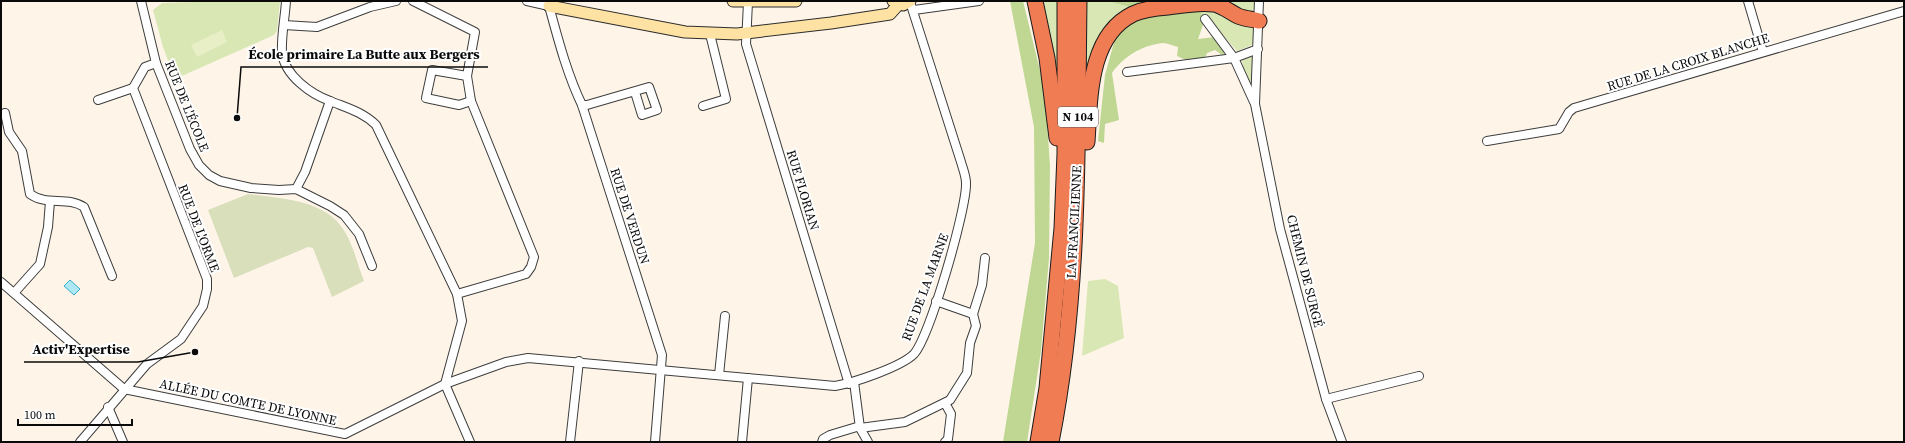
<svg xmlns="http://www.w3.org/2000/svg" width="1905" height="443" font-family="'Source Serif 4',serif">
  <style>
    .green { fill: #d8e7b4 }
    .forest { fill: #bfd793 }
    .cemetery { fill: #d9debb }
    .pitch { fill: #e8eec5 }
    .water { fill: #aee8f4; stroke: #37abc9 }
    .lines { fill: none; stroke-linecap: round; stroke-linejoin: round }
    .street-casing { stroke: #3d3d3d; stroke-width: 10 }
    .secondary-casing { stroke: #2c2c2c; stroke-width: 13 }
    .highway-casing { stroke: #1b1b1b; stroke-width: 17 }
    .street { stroke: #fff; stroke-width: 8 }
    .secondary { stroke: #fde2a4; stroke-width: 11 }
    .highway { stroke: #f07c54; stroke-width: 15 }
    .labels { text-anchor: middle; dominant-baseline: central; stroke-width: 4; stroke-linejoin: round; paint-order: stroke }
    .shield { fill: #fff; stroke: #545454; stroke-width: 1 }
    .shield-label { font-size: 12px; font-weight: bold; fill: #0a0a0a }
    .street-label { font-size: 13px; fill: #0a0a0a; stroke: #fff }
    .leader { fill: none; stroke: #0a0a0a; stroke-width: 1.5 }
    .callout-dot { fill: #0a0a0a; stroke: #fff; stroke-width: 1.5 }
    .callout-label { font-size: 14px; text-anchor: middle; font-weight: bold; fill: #0a0a0a; stroke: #fff; stroke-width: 4; stroke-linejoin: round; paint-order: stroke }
  </style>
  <rect width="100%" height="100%" fill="#fef5e8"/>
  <g class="green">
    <polygon points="224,1 280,1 277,31 274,35 175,79 163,47 153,10 162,3"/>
    <polygon points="1039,1 1058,1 1057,108"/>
    <polygon points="1085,1 1107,1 1137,9 1127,14 1086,89"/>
    <polygon points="1210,1 1255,1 1255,8 1249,15"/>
    <polygon points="1195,8 1212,9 1254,27 1255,40 1252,45 1237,51 1210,20 1203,25 1204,16"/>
    <polygon points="1250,55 1254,55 1253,85 1250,84 1243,67 1242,59"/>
    <polygon points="1105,279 1118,286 1124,338 1082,356 1088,281"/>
  </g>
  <g class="forest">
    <polygon points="1010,1 1023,1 1045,91 1050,166 1049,258 1041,351 1027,442 1003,442 1035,243 1034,127"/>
    <polygon points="1107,1 1183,1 1137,9"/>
    <path d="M1195,8L1204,16L1203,25L1198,39L1215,37L1226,52L1222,55L1215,50L1207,53L1205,58L1186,60L1177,56L1178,47C1174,46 1167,43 1163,43C1142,45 1123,57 1112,73L1119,120L1105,124L1104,143L1098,141L1105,75L1116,35L1134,18Z"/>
  </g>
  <path class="cemetery" d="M248,194C281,199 326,199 345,232C354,247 358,266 364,281L332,297L313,248L308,247L234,278L208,210Z"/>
  <polygon class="pitch" points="222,30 227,42 197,57 191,45"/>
  <polygon class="water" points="70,280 80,289 74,295 64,286"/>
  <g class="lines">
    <defs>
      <g id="street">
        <polyline points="141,1 156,63 190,149 199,165 209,175 220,181 251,188 279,190 296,189 330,206 344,215 359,234 372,266"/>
        <path d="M286,1C285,18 281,36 282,53C285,76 311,94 330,101C347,108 363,112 376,125L457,294L462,321L445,384L470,442"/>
        <polyline points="413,1 475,32 467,76 471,101 534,257 531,267 526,274 457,294"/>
        <polyline points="527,1 549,6"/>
        <polyline points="1259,1 1255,104 1280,229 1326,399 1342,442"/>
        <polyline points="1748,1 1763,52"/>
        <path d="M551,2L549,6C558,39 567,74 582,105L662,355L655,442"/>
        <polyline points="748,2 746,44 849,384"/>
        <polyline points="914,10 979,1"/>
        <polyline points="1205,19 1234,58 1254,102"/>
        <polyline points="284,25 317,27 370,7 396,1"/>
        <polyline points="1127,72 1234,58 1258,49"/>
        <polyline points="467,76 432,70 426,98 459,105 471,101"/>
        <polyline points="98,100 133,88"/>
        <polyline points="582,105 587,105 649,87 657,110 642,115 635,92"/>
        <polyline points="703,106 726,99 710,34"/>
        <path d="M5,113L9,132L22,151L30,194C46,206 68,196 84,207L112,276"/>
        <polyline points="1487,141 1559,129 1569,112 1574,108 1904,11"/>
        <polyline points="296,189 305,172 330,101"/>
        <path d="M1,282L124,389L345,434L445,384L506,362L528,358L835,386C853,383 901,367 914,354C930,336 967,208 966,183C966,176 963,169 961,162L910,2"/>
        <polyline points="14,293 40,264 48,227 50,201"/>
        <polyline points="973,314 982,285 985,258"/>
        <polyline points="719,375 725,316"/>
        <polyline points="854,382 860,428 868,442"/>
        <polyline points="1326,399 1419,376"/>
        <polyline points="108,407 123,442"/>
        <polyline points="860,428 905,422 950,400 967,373 970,343 976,326 973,314 936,301"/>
        <polyline points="80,442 147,364 181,339 203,306 207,289 207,279 133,88 145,67 156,63"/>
        <polyline points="570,442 579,361"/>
        <polyline points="742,442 748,378"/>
        <polyline points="822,442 823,439 830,435 860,426"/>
        <polyline points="945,442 948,439 951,414 945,403"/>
      </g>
      <g id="secondary">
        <polyline points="733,1 796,1"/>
        <polyline points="893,1 903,5 910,1"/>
        <polyline points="549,6 685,32 737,34 831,23 890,14 899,4"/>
      </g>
      <g id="highway">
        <polyline points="1035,1 1047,58 1057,138"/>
        <path d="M1087,142C1090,99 1088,36 1133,14C1144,9 1156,8 1168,7C1183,5 1199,2 1214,4C1223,6 1230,12 1238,16C1245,19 1252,19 1259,21"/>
        <polyline points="1038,442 1047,388 1062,228 1065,154 1065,1"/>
        <path d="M1051,442C1080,297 1077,148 1079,1"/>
      </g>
    </defs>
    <use href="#street" class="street-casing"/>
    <use href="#secondary" class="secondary-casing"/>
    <use href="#highway" class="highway-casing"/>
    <use href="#street" class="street"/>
    <use href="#secondary" class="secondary"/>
    <use href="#highway" class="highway"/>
  </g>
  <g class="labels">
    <rect class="shield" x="1058" y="107" width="40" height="20" rx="3"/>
    <g class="shield-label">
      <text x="1078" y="117">N 104</text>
    </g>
    <g class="street-label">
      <text transform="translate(1688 62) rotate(-17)">RUE DE LA CROIX BLANCHE</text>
      <text transform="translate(187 106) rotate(68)">RUE DE L'ÉCOLE</text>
      <text transform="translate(803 190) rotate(73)">RUE FLORIAN</text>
      <text transform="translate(630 216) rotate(72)">RUE DE VERDUN</text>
      <text transform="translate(1074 222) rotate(-87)">LA FRANCILIENNE</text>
      <text transform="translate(199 228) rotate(69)">RUE DE L'ORME</text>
      <text transform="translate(1305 271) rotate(76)">CHEMIN DE SURGÉ</text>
      <text transform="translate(925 287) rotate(-70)">RUE DE LA MARNE</text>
      <text transform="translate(248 402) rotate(12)">ALLÉE DU COMTE DE LYONNE</text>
    </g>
  </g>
  <path class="leader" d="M237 118L241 67H488M195 352L138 362H24"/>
  <g class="callout-dot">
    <circle cx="237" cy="118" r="4"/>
    <circle cx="195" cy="352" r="4"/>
  </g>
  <g class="callout-label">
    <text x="364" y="59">École primaire La Butte aux Bergers</text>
    <text x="81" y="354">Activ'Expertise</text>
  </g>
  <rect width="1905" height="443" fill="none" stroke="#0a0a0a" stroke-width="4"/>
  <path d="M18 419v6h114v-6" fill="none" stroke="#0a0a0a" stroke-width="2"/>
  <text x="24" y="419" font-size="12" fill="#0a0a0a" stroke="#ffffff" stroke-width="3" paint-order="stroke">100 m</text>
</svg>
